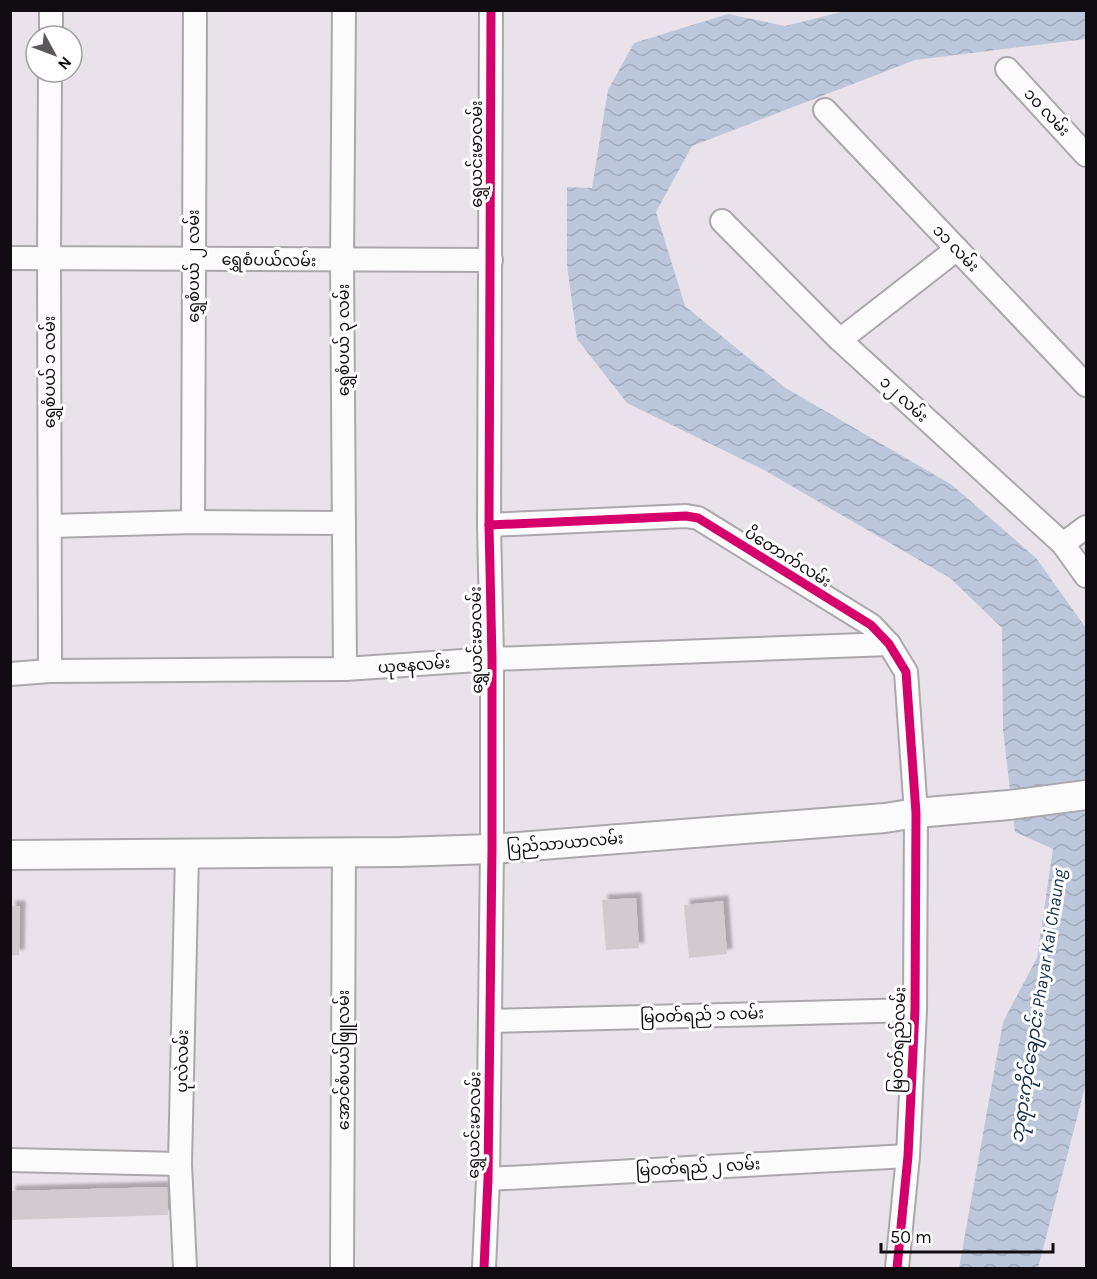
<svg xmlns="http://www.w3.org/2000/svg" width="1097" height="1279" font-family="Karla,'Noto Sans Myanmar',sans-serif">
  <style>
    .water { fill: url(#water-waves) }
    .building { fill: #d1cbd0; filter: url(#shadow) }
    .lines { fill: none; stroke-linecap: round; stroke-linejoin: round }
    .minor-casing { stroke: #aba7ac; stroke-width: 26 }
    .major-casing { stroke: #aba7ac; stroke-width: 32 }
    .minor { stroke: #fcfbfc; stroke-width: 22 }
    .major { stroke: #fcfbfc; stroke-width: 28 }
    .cycleway-casing { stroke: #fff; stroke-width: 13 }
    .cycleway { stroke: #d6006c; stroke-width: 9 }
    .labels { text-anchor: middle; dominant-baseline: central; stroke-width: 6; stroke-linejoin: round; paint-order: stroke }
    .street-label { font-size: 16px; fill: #100c11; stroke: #fff }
    .water-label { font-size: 18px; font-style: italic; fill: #0f2a4d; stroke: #fff }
  </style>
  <defs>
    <pattern id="water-waves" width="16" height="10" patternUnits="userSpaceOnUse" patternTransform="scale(1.5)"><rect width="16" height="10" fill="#bcc7db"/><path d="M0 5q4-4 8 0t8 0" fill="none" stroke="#a1aabb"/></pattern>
    <filter id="shadow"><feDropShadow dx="5.5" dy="-5.5" stdDeviation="1.5" flood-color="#0004"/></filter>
  </defs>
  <rect width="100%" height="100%" fill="#e9e2ea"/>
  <polygon class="water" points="845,11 1086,11 1086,39 915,60 692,146 656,212 685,306 784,387 952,485 1036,558 1086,628 1086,1083 1038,1268 959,1268 1003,1022 1037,958 1053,849 1015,832 1003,730 1002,628 950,578 764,470 627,403 577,339 567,265 567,187 592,188 608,90 634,43 728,14 785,26"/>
  <g class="building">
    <polygon points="636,898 639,948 606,950 602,900"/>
    <polygon points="723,901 727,954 689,958 684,905"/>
    <polygon points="10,906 20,906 19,955 10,955"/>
    <polygon points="167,1187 168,1215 10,1220 10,1191"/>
  </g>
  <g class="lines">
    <defs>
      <g id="minor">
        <polyline points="344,10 342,261 345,669"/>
        <polyline points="51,36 51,10"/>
        <polyline points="1007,69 1086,155"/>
        <polyline points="825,110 1086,385"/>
        <polyline points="722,221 840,340 1063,544 1086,576"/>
        <polyline points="10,258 491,260"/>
        <polyline points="840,340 957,249"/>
        <polyline points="193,522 195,10"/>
        <polyline points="489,525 686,516 698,518 871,625 889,644 906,672 916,813 915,1010 908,1156 897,1268"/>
        <polyline points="50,526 193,522 344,523"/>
        <polyline points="1063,544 1086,527"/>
        <polyline points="50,671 49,257 50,72"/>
        <polyline points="10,674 50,671 345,669 492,659 889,644"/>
        <polyline points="490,1021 915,1010"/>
        <polyline points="10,1160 180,1164"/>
        <polyline points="488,1179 908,1156"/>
        <polyline points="185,1268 180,1164 187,853"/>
        <polyline points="342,1268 344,852"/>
        <polyline points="484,1268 488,1179 492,849 492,659 489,525 491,10"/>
      </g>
      <polyline id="major" points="10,855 400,852 492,849 885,818 916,813 1009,805 1086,795"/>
    </defs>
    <use href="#minor" class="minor-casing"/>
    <use href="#major" class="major-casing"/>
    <use href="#minor" class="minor"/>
    <use href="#major" class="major"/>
    <defs>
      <g id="cycleway">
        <polyline points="489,525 686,516 698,518 871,625 889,644 906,672 916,813 915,1010 908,1156 897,1268"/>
        <polyline points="484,1268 488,1179 492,849 492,659 489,525 491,10"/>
      </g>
    </defs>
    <use href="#cycleway" class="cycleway-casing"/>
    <use href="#cycleway" class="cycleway"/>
  </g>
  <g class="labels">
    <g class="street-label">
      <text transform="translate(1047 112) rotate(47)">၁၀ လမ်း</text>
      <text transform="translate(476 154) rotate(-90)">ရွှေယင်းမာလမ်း</text>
      <text transform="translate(956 248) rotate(46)">၁၁ လမ်း</text>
      <text transform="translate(269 260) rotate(1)">ရွှေစံပယ်လမ်း</text>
      <text transform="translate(193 266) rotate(-90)">ရွှေစံပယ် ၂ လမ်း</text>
      <text transform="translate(343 340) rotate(-90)">ရွှေစံပယ် ၃ လမ်း</text>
      <text transform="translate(49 372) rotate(-90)">ရွှေစံပယ် ၁ လမ်း</text>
      <text transform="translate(904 399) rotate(43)">၁၂ လမ်း</text>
      <text transform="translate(788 557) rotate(32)">ပိတောက်လမ်း</text>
      <text transform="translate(476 640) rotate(-91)">ရွှေယင်းမာလမ်း</text>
      <text transform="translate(414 665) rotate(-4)">ယုဇနလမ်း</text>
      <text transform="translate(565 843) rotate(-5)">ပြည်သာယာလမ်း</text>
      <text transform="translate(702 1015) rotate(-2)">မြဝတ်ရည် ၁ လမ်း</text>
      <text transform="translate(898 1040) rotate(-88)">မြဝတ်ရည်လမ်း</text>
      <text transform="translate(343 1060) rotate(-90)">အောင်စံပယ်ဖြူလမ်း</text>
      <text transform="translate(182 1061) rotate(-89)">ပုလဲလမ်း</text>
      <text transform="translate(474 1125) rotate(-89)">ရွှေယင်းမာလမ်း</text>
      <text transform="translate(698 1167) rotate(-3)">မြဝတ်ရည် ၂ လမ်း</text>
    </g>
    <g class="water-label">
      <text transform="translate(1038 1006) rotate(-81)">ဘုရားကိုင်ချောင်း Phayar Kai Chaung</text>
    </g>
  </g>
  <rect width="1097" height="1279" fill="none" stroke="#100c11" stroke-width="24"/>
  <g transform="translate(54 54) rotate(131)"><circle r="28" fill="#ffffff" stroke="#9f9ea0" stroke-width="1.5"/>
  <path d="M0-4.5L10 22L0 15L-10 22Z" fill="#5c575d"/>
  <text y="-9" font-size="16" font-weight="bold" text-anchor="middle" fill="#100c11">N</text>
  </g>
  <path d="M881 1243v9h172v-9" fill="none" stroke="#100c11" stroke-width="3"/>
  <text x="890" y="1243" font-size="18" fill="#100c11" stroke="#ffffff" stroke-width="4.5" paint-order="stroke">50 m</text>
</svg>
